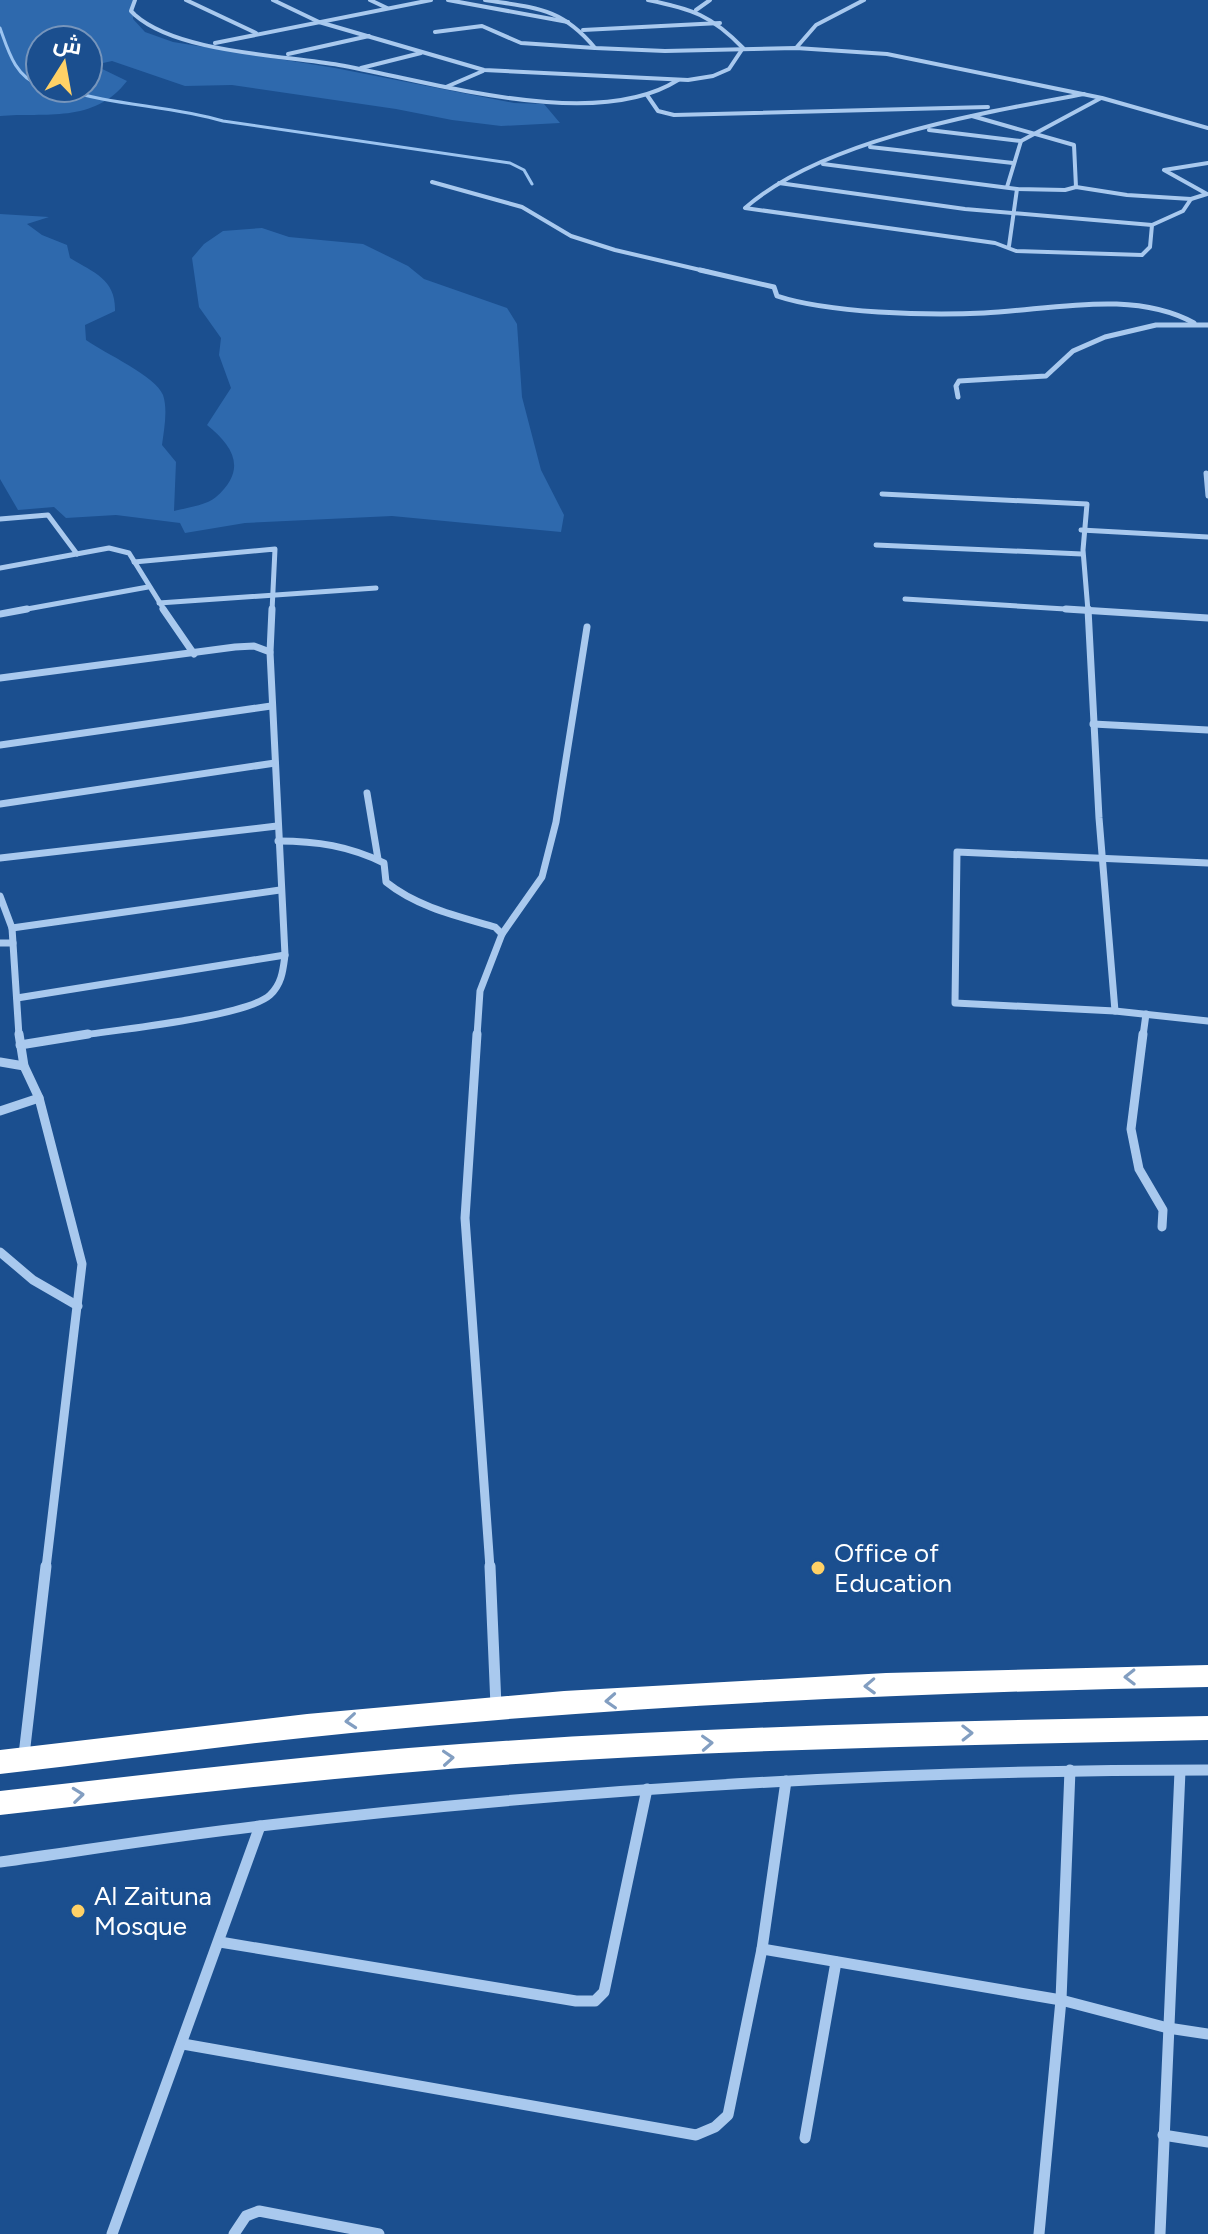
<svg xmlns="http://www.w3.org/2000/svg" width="1208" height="2234" font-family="Figtree,Cairo,sans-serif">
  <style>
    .green { fill: #2e69ad; fill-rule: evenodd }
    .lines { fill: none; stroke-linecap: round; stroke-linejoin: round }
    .stream { stroke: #9cc4f0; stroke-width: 3 }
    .street-far4 { stroke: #a9c9ee; stroke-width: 4 }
    .street-far3 { stroke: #a9c9ee; stroke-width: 5 }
    .street-far2 { stroke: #a9c9ee; stroke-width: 7 }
    .street-far1 { stroke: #a9c9ee; stroke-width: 9 }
    .street { stroke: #a9c9ee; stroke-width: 11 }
    .highway { fill: #fff; fill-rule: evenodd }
    .oneway { stroke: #829ec1 }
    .poi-dot { fill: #ffd166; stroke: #1b4f8f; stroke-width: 3 }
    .labels { text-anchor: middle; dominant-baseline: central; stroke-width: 8; stroke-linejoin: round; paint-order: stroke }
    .near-poi-label { font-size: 26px; fill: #fff; stroke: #1b4f8f; text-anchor: start }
  </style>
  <rect width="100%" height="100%" fill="#1b4f8f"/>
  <g class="green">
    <path d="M0,0H134L133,19L145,32L173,42L335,68L514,103L544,104L560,123L501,126L452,120L396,109L232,85L185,86L112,61L94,65L127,81C94,124 45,112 0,116ZM40,40H88V88H40Z"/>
    <path d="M0,214L49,217L27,224L42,235L67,245L70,258C95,273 116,280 115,311L85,325L86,340C104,353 156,376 163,395C168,410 164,429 162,445L176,462L174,511C186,508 207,505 216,497C248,469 233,446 207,425L231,388L219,355L221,338L199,307L192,258L204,244L223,231L262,228L289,237L363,244L408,266L424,279L507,308L517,324L522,397L541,470L564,515L561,532L392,516L245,523L185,533L180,523L116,515L66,518L54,507L18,510L0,479Z"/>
  </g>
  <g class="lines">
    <g class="stream">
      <path d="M0,28C8,50 15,77 40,85"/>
      <path d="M60,88C112,106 170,105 223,121L510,163L524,170L532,184"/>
    </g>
    <g class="street-far4">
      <path d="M135,0L131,11L135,15C178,53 283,55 339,65C430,81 595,133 678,80"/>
      <polyline points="186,0 256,33"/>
      <path d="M273,0L319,22L484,70L688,80L713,76L729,69L743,48C711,15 692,9 648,0"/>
      <polyline points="370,0 387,8"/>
      <polyline points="448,0 568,22"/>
      <path d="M485,0C535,8 561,7 595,48L665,51L796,48L887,54L1102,98L1208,128"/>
      <polyline points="696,10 710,0"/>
      <polyline points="583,30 720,23"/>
      <polyline points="435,32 482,26 521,43 595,48"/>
      <polyline points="215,43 431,0"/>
      <polyline points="796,48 816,25 864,0"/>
      <polyline points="288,54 369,36"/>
      <polyline points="361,68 421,53"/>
      <polyline points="446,87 483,71"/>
      <path d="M1084,94C982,113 824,139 745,208L995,243L1016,251L1142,255L1150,247L1152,225L1183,211L1191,199L1207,194L1164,170L1208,163"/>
      <polyline points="647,95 658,111 674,115 988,107"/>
      <polyline points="972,116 1074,145 1076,187"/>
      <polyline points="929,130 1021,141"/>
      <polyline points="870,147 1013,163"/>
      <polyline points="823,164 1017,189 1065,190 1076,187 1127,195 1191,199"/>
      <polyline points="432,182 522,207 571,236 615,250 709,272"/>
      <polyline points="779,183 965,209 1152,225"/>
      <polyline points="1007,187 1021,141 1101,98"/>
      <polyline points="1009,246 1017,189"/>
    </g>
    <g class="street-far3">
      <path d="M700,270L774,287L777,296C828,313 928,316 984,313C1051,310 1132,289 1194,323"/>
      <polyline points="958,397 956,386 959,381 1046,376 1073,351 1105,337 1156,325 1208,325"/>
      <polyline points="1206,473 1208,496"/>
      <polyline points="882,494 1087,504 1083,550 1088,611"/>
      <polyline points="0,519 48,515 77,554"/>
      <polyline points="1081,530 1208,537"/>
      <polyline points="876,545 1082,554"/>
      <polyline points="134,562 275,549 272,611"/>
      <polyline points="0,568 109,548 129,553 165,611"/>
      <polyline points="905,599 1098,611"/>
      <polyline points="159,603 376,588"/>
      <polyline points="16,611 148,587"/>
    </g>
    <g class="street-far2">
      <polyline points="163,609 194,654"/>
      <polyline points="1066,609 1208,618"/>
      <polyline points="1088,609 1099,818 1115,1011"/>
      <polyline points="0,614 27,609"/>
      <polyline points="270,652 272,609"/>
      <path d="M0,678L235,647L254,646L270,652L285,955C283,970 282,984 270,995C246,1017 114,1030 76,1036"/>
      <polyline points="1093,724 1208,730"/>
      <polyline points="0,745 271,706"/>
      <polyline points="367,793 378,859"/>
      <polyline points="0,804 275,763"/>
      <path d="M278,841C317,841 349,846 384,863L386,882C417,907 457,916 495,927L502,934"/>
      <polyline points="0,858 277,826"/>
      <polyline points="1208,863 957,852 955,1003 1115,1011 1208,1021"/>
      <polyline points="0,896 12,928 19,1036"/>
      <polyline points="12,928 280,890"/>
      <polyline points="0,943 13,943"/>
      <polyline points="17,998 285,955"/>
      <polyline points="477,1036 480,991 502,934 542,877 556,822 587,627"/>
      <polyline points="1143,1036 1146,1014"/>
    </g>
    <g class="street-far1">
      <polyline points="19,1034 24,1066 39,1098 82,1264 46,1568"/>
      <polyline points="477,1034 465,1218 490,1568"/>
      <polyline points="1143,1034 1131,1129 1139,1169 1163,1210 1162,1227"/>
      <polyline points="20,1045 88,1034"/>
      <polyline points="0,1062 24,1066"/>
      <polyline points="0,1111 39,1098"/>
      <polyline points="0,1252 33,1280 78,1306"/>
    </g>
    <g class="street">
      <polyline points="490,1566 496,1706"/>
      <polyline points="24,1755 46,1566"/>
      <path d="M0,1862C86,1850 173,1836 260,1826C574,1789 892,1770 1208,1770"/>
      <polyline points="220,1942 576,2001 595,2001 604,1992 647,1789"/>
      <polyline points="762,1949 1061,2000 1168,2028 1208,2034"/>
      <polyline points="183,2044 696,2135 715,2127 728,2115 762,1949 786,1781"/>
      <polyline points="1163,2135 1208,2142"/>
      <polyline points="805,2138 836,1962"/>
      <polyline points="112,2234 260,1826"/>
      <polyline points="234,2234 246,2216 259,2211 379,2234"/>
      <polyline points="1039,2234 1061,2000 1070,1770"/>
      <polyline points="1160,2234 1180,1771"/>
    </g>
    <g class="highway">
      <path d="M1208,1665V1687C922,1692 636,1705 351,1733C234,1744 117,1761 0,1774V1750L307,1714L564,1691L886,1673Z"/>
      <path d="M1208,1716V1740C959,1745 709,1749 460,1768C306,1780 153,1798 0,1815V1791C153,1774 306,1755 460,1744C709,1726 959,1721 1208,1716Z"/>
    </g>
  </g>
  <defs><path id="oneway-chevron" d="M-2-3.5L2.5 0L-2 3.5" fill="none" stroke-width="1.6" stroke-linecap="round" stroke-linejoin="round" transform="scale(2)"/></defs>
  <g class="oneway">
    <use href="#oneway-chevron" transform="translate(1130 1677) rotate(179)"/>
    <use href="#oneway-chevron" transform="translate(870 1686) rotate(178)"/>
    <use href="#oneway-chevron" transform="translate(611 1701) rotate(177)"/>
    <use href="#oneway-chevron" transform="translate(351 1721) rotate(175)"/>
    <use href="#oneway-chevron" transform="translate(967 1733) rotate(-1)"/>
    <use href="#oneway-chevron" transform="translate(707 1743) rotate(-3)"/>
    <use href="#oneway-chevron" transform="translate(448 1758) rotate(-4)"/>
    <use href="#oneway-chevron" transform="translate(78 1795) rotate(-6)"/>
  </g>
  <g class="poi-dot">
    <circle cx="818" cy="1568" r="8"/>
    <circle cx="78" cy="1911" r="8"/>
  </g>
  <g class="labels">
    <g class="near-poi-label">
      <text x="834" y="1553">Office of<tspan x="834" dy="30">Education</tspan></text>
      <text x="94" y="1896">Al Zaituna<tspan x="94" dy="30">Mosque</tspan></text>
    </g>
  </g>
  <g transform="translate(64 64) rotate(11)"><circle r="38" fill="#1b4f8f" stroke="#7695bc" stroke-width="2"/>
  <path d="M0-6L14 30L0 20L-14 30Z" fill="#ffd166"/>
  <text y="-12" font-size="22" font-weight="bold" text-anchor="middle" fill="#ffffff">ش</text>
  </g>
</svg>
